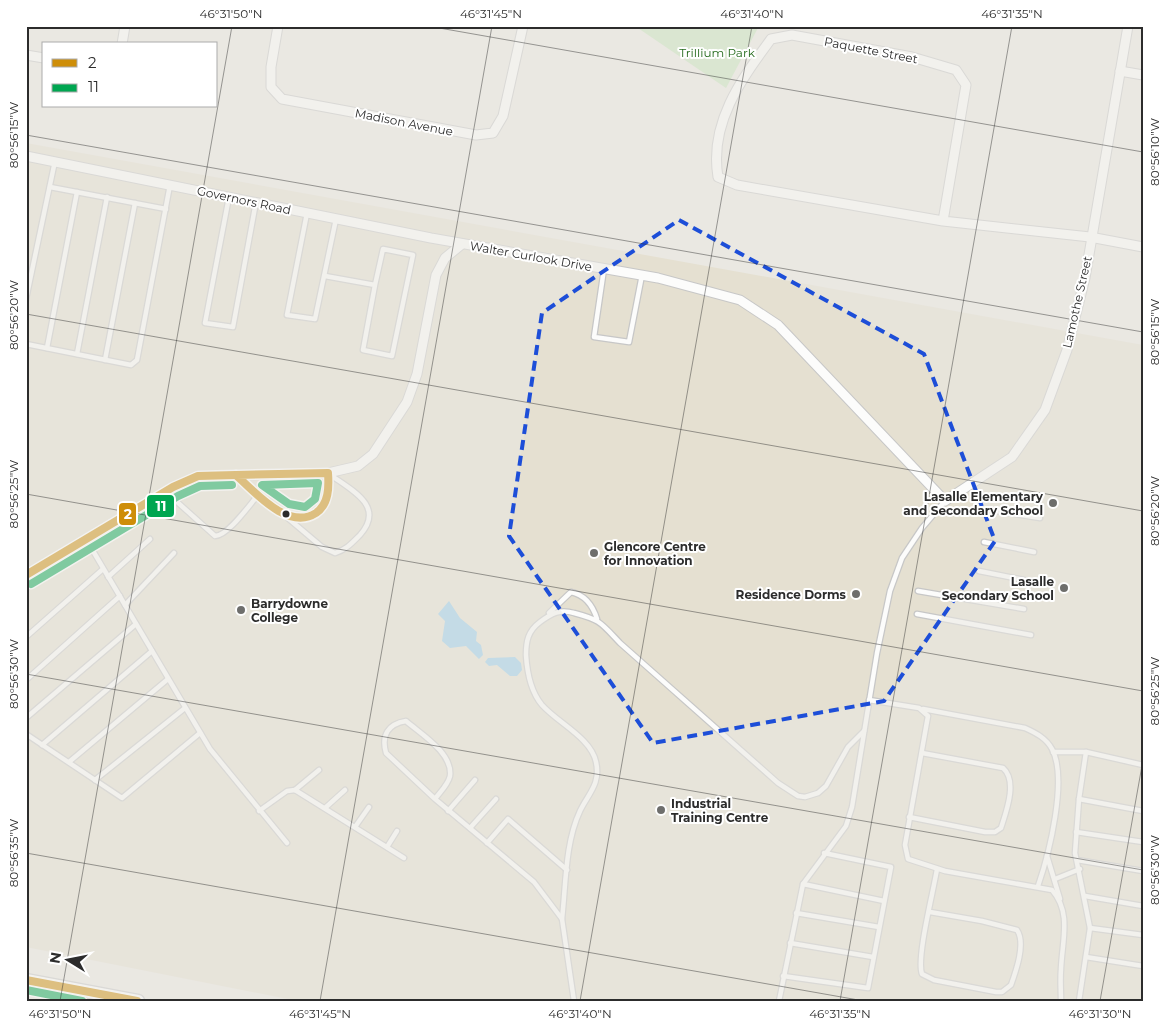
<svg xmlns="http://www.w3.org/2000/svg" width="1169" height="1027" font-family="Montserrat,sans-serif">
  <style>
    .education { fill: #e5e0d1 }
    .green { fill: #c8e5bc }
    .water { fill: #97cdea }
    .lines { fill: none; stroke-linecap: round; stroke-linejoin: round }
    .service-casing { stroke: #c7c7c7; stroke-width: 7 }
    .minor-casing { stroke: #c7c7c7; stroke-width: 11 }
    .secondary-casing { stroke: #c7c7c7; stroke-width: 15 }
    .service { stroke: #fcfcfb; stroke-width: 4.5 }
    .minor { stroke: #fcfcfb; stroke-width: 9 }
    .secondary { stroke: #fcfcfb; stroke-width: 12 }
    .bus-1-casing { stroke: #fff; stroke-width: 11 }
    .bus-2-casing { stroke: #fff; stroke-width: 11 }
    .bus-1 { stroke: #ce8e09; stroke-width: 8 }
    .bus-2 { stroke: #00a651; stroke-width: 8 }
    .marked { fill: none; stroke: #1d4ed8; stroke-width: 4; stroke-dasharray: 10 6; stroke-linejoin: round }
    .ticks { fill: none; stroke: #2c2c2c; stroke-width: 1; stroke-opacity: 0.45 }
    .poi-dot { fill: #6e6e6c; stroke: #fff; stroke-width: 2 }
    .bus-dot { fill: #2c2c2c; stroke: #fff; stroke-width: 2 }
    .labels { text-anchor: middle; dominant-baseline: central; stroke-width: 4; stroke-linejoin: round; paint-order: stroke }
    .street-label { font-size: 12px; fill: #2c2c2c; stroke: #fff }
    .park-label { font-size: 12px; fill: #246a1c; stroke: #fff }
    .poi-label { font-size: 12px; font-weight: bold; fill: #2c2c2c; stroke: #fff; text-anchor: end }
    .line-badge { stroke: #fff; stroke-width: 2 }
    .badge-label { font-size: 14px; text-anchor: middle; font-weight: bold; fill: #fff }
    .neatline { fill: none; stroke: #2c2c2c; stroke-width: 2 }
    .ticks-label { font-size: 12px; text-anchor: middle; fill: #2c2c2c }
  </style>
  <rect width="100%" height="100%" fill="#eae8e2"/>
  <polygon class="education" points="26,143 1143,345 1143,1001 298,1001 26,947"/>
  <polygon class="green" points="635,26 759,26 726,88"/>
  <g class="water">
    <polygon points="449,601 460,618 477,632 476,641 481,645 483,655 479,659 466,646 450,648 442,641 445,621 438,614"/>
    <polygon points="515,657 521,663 522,670 517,676 510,676 497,665 489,666 485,662 488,658"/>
  </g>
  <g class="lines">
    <defs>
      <g id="service">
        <polyline points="50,187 166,209"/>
        <polyline points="229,197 205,323 233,327 256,202"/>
        <polyline points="307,213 287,315 315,319 336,219"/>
        <polyline points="604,269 594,337 629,342 642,275"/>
        <polyline points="325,276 375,285 383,249 413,255 392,356 363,350 375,285"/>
        <polyline points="26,299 55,161"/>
        <polyline points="26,344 131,365 137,360 170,185"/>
        <polyline points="47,348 77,192"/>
        <polyline points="77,354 107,197"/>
        <polyline points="105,360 135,203"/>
        <path d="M238,476L322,547L335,553C346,550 352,543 360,535C386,506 351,490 329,474"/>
        <path d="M166,492L215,536C228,536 250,504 259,494"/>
        <polyline points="990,510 1040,518"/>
        <path d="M286,514C317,530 330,499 328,473"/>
        <polyline points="86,539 210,749 287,843"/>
        <polyline points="984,542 1034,552"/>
        <polyline points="979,571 1029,581"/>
        <polyline points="108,577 150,539"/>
        <polyline points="918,591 1024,609"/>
        <polyline points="125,605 174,553"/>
        <path d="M549,613L571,592C585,595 593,606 597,619"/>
        <polyline points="917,614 1031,635"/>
        <polyline points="26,637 103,569"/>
        <polyline points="26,680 120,596"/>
        <path d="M869,700L919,708L928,716L905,845L908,859L945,871L1052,890C1072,913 1062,941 1061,969C1060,980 1061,990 1061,1001"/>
        <path d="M923,709L1025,728C1036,733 1046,738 1052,749C1068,779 1049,854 1038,886"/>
        <polyline points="26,718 136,624"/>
        <polyline points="26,734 122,798 200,733"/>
        <polyline points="42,745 152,651"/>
        <polyline points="1053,752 1086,752 1143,765"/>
        <polyline points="69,762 168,679"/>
        <polyline points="95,780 185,708"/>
        <polyline points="295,790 319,770"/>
        <path d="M435,799C440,792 448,785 450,776C453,753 421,734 406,721C388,724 381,735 386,753L435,799L534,882L562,919L574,1001"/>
        <polyline points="1079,799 1143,811"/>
        <polyline points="325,808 345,790"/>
        <polyline points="259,811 287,791 295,790 404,858"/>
        <polyline points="448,811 475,780"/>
        <path d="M909,817L985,832H995L1001,828C1006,812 1018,781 1003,768L922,753"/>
        <polyline points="355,827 369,807"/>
        <polyline points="470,828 496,799"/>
        <polyline points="1076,832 1143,842"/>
        <polyline points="487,843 508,819 567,870"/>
        <polyline points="387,847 397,831"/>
        <polyline points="1047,856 1060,899"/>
        <polyline points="1077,860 1143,871"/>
        <polyline points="1055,879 1080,869"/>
        <polyline points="803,884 884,901"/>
        <polyline points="1085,896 1143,906"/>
        <path d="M930,912L982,921L1017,930C1026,943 1016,971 1011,985L1002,992H996L934,980L922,974C916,958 934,889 937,869"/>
        <polyline points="796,913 879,927"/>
        <path d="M562,919C566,884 565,843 580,811C588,794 601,784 596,762C591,738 558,723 542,705C531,692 527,671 526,655C526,641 528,631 540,622C552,613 560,609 574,613C601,620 601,623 620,643L778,783L798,796L805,797L818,793L826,786L848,747L864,731"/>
        <polyline points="1090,928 1143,935"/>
        <polyline points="790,943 873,957"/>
        <polyline points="1086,957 1143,966"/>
        <polyline points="783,976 868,988 891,867 824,853"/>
        <polyline points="779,1001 803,884 846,826 852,807 877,653 890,591 902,558 922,528 945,501"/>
        <polyline points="1079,1001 1090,928 1075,853 1079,799 1086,752"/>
      </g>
      <g id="minor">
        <polyline points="278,26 271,67 271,87 282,99 476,135 493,133 503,116 523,26"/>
        <polyline points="122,44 125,26"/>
        <polyline points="26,55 44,58"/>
        <polyline points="1120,71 1143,75"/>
        <polyline points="26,156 431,238 658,278 740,300 778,325 945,501 1012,457 1045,410 1067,350 1085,278 1128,26"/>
        <path d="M943,221L966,85L956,70L912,57L792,35L771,39C741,80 709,123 718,177L737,185L943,221L1090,237L1143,247"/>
        <polyline points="26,575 173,487 198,476 328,473 358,466 373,454 407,402 417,374 436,275 445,258 462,244"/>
      </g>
      <polyline id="secondary" points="26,980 138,1001"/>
    </defs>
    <use href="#service" class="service-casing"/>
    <use href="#minor" class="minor-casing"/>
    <use href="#secondary" class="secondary-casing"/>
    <use href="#service" class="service"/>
    <use href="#minor" class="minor"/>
    <use href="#secondary" class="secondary"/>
    <defs>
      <g id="bus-1">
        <path d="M328,473C329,487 329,504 316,513C288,531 255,492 236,475Z"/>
        <polyline points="26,575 173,487 198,476 236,475"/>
        <polyline points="26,980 137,1001"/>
      </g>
      <g id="bus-2">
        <polygon points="318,483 315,499 305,507 289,504 262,485"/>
        <polyline points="31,584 178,496 200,486 232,485"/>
        <polyline points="26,990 82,1001"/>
      </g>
    </defs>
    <use href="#bus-1" class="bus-1-casing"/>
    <use href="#bus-2" class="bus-2-casing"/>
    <use href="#bus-1" class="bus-1"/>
    <use href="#bus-2" class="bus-2"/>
  </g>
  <path d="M0 0H1169V1027H0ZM679,220L924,354L995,541L884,701L653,743L509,536L542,313Z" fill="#eae8e2" fill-opacity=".55" fill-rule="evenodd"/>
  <path class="marked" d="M679,220L924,354L995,541L884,701L653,743L509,536L542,313Z"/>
  <path class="ticks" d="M428,26L1143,152M26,135L1143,332M26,314L1143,511M26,494L1143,691M26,674L1143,870M26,853L864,1001M60,1001L232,26M320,1001L492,26M580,1001L752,26M840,1001L1012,26M1100,1001L1143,760"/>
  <g class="poi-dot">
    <circle cx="1053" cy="503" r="5"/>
    <circle cx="594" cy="553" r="5"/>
    <circle cx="1064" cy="588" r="5"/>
    <circle cx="856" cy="594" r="5"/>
    <circle cx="241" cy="610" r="5"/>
    <circle cx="661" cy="810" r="5"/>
  </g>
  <circle class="bus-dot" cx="286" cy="514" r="4.5"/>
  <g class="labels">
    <g class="street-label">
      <text transform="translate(871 50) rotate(11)">Paquette Street</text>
      <text transform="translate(404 122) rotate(11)">Madison Avenue</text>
      <text transform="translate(244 200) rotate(12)">Governors Road</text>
      <text transform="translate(531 256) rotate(10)">Walter Curlook Drive</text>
      <text transform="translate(1077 302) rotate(-77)">Lamothe Street</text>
    </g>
    <g class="park-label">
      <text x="717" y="52">Trillium Park</text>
    </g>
    <g class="poi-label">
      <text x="1043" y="496">Lasalle Elementary<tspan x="1043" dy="14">and Secondary School</tspan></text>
      <text x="604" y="546" text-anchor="start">Glencore Centre<tspan x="604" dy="14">for Innovation</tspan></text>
      <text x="1054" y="581">Lasalle<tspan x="1054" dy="14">Secondary School</tspan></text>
      <text x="846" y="594">Residence Dorms</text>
      <text x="251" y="603" text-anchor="start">Barrydowne<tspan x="251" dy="14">College</tspan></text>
      <text x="671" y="803" text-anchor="start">Industrial<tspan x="671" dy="14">Training Centre</tspan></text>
    </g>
  </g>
  <g class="line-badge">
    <rect x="146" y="494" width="29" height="24" rx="5" fill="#00a651"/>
    <rect x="118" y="502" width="19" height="24" rx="5" fill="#ce8e09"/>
  </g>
  <g class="badge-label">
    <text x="161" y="511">11</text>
    <text x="128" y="519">2</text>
  </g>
  <rect width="1169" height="1027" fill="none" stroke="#ffffff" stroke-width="55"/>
  <rect x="42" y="42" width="175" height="65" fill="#ffffff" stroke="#ababab"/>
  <rect x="52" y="59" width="25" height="8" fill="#ce8e09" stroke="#ababab"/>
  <text x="88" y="68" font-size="15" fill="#2c2c2c">2</text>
  <rect x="52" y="84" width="25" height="8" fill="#00a651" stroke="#ababab"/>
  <text x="88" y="92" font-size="15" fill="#2c2c2c">11</text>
  <g transform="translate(68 960) rotate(280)" stroke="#ffffff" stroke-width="4" paint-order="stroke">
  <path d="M0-4L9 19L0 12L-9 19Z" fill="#2c2c2c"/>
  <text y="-8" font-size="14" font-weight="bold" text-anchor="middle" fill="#2c2c2c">N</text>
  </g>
  <rect x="28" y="28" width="1114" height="972" class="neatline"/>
  <g class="ticks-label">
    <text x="231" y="18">46°31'50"N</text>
    <text x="491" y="18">46°31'45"N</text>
    <text x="752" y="18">46°31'40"N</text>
    <text x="1012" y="18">46°31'35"N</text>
    <text transform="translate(14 135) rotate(-90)" y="4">80°56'15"W</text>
    <text transform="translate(1155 152) rotate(-90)" y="4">80°56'10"W</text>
    <text transform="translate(14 315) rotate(-90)" y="4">80°56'20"W</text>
    <text transform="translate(1155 332) rotate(-90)" y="4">80°56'15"W</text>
    <text transform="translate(14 494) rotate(-90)" y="4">80°56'25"W</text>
    <text transform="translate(1155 511) rotate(-90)" y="4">80°56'20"W</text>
    <text transform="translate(14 674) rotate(-90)" y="4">80°56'30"W</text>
    <text transform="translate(1155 691) rotate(-90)" y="4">80°56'25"W</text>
    <text transform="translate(14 853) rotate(-90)" y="4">80°56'35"W</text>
    <text transform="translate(1155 870) rotate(-90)" y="4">80°56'30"W</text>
    <text x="60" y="1018">46°31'50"N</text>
    <text x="320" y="1018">46°31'45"N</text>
    <text x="580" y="1018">46°31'40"N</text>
    <text x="840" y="1018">46°31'35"N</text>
    <text x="1100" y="1018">46°31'30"N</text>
  </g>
</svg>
